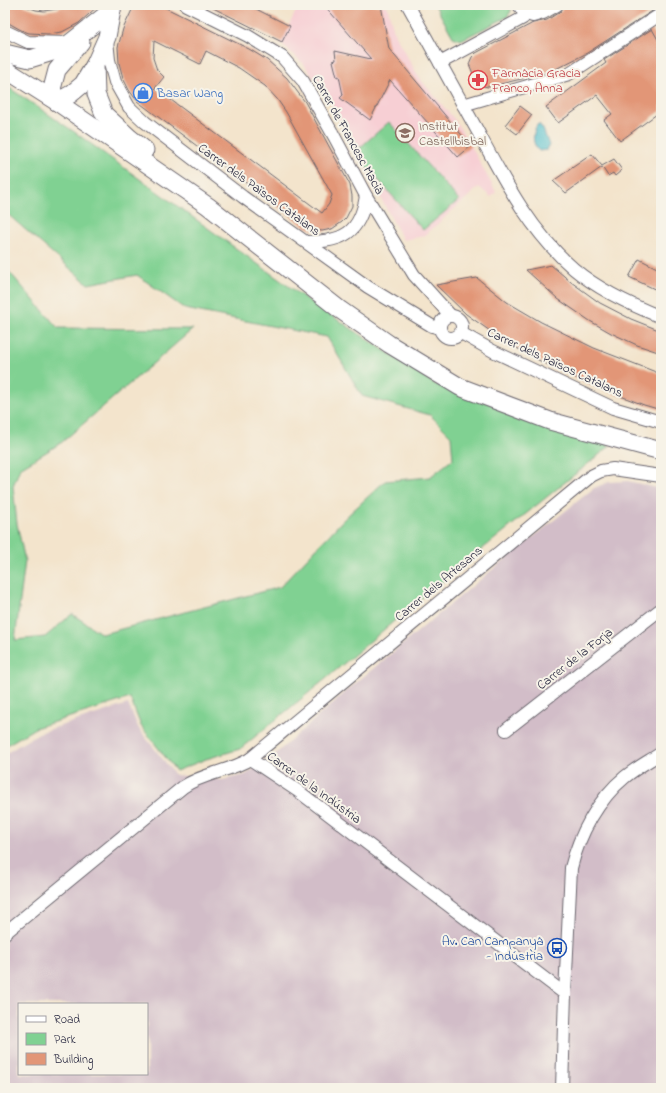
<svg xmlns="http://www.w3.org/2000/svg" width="666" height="1093" font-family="'Indie Flower',sans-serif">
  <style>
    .built { fill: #f7cfd4 }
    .industrial { fill: #d2bdc8; fill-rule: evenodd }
    .green { fill: #80d192; stroke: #517a66 }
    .water { fill: #53c0cd; stroke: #3a7184 }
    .building { fill: #e29677; fill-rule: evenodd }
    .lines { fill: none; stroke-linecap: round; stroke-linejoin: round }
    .street-casing { stroke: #6b666e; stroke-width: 14 }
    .secondary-casing { stroke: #6b666e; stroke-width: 19 }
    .street { stroke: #fff; stroke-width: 12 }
    .secondary { stroke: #fff; stroke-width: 17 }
    .labels { text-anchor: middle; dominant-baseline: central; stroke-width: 4; stroke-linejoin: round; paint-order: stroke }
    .health-label { font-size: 13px; fill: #be3a42; stroke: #f7f3e8; text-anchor: start }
    .shop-label { font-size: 13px; fill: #366cbe; stroke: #f7f3e8; text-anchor: start }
    .education-label { font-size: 13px; fill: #785e54; stroke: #f7f3e8; text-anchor: start }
    .street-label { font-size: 13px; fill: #22223b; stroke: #f7f3e8 }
    .transit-label { font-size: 13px; fill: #164399; stroke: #f7f3e8; text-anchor: end }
  </style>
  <rect width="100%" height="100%" fill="#f7f3e8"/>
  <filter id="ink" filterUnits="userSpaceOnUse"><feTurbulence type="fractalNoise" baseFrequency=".025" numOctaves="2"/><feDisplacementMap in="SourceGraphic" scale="8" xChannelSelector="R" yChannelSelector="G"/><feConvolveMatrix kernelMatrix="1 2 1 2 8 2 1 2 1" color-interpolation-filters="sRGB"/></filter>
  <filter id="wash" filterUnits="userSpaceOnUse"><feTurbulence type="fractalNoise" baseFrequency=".012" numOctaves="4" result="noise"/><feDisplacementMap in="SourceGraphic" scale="16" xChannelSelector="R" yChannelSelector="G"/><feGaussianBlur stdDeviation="0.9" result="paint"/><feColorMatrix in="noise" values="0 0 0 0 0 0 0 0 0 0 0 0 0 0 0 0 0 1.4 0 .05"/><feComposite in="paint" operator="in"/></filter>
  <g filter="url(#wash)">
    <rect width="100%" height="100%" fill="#f3e4cc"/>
    <polygon class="built" points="299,5 387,5 395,35 420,79 455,120 471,146 496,192 491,197 479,187 424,236 403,240 331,104 304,64 280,43"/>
    <path class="industrial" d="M628,481L661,489V1088H5V754L39,733L128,704L139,729L175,775L222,780L245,775L272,757L357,682L486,575L594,488L609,482ZM19,1004H147V1074H19Z"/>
    <g class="green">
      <polygon points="435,5 510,5 511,11 507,17 461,40 453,37"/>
      <polygon points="5,85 73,131 305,298 435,384 610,446 413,605 328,677 240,749 206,759 176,771 141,726 130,698 35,728 5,746 5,267 58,328 193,329 61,443 20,468 13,486 17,524 25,561 15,640 45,637 72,614 102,634 280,587 345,518 385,481 430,477 453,459 451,436 430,415 362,396 327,337 185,309 137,275 88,284 5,212"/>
      <polygon points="389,122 459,200 423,230 362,162 356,151"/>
    </g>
    <path class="water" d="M539,124L543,129L549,145L547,150L539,151C532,144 532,134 537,125Z"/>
    <g id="blocks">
      <g class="building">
        <polygon points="5,5 23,5 36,10 44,11 57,9 65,5 99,5 79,23 62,32 48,34 29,33 21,30 5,21"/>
        <path d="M137,5H160L249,49L267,60L287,78L305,102L350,185L352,196V206L346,218L342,222L332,229L322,231L314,230L305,227L137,101L129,90L123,78L119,63L118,47L123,29L132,10ZM154,41L200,64L206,51L239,68L265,86L277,99L286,112L332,195L329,204L322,213L155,88L164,77L157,70L153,58Z"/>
        <polygon points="207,5 248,5 290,26 282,42"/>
        <polygon points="324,5 381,5 389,49 471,146 458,157 390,80 370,120 340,98 343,95 339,76 337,77 333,61 336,60 335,51 371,59"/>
        <polygon points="564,5 661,5 661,7 657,8 587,53 550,72 488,87 483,86 477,83 469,64 472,57 476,53 533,23 547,20 561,11"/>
        <polygon points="652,29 661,45 661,111 620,141 604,120 612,114 597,95 558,123 546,107 606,63 604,60"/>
        <polygon points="520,106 532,115 517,134 505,125"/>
        <polygon points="592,154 602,166 614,159 622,170 615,176 613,173 608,176 602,167 566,193 553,181"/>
        <polygon points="639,259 661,270 661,292 629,277"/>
        <polygon points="551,265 571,282 600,303 631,319 661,331 661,353 637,345 611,333 590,321 558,299 526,270"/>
        <polygon points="477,278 507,302 541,322 594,348 661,374 661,410 644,405 589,384 542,362 515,347 500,338 466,314 436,285"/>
      </g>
    </g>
  </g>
  <g filter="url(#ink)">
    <use href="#blocks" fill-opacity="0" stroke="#6b666e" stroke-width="1"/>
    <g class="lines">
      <defs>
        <g id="street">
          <polyline points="186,5 248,36 282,57 303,81 334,136 366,196 414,275 451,316"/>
          <path d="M408,5C431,47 454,88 477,130C504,180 530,231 574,269C599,290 631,305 661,317"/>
          <polyline points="524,13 533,16 543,13 557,5"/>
          <polyline points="5,31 28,42 69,43"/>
          <polyline points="107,40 109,60 115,82 129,107 145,122 243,197 368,287 432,326 440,328"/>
          <polyline points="440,63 523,18 524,13 519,5"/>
          <polyline points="463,105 569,74 661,14"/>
          <path d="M307,242C343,242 360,233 366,196"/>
          <circle cx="451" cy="327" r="11"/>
          <polyline points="461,333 493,351 613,408 661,422"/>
          <polyline points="506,730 661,609"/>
          <polyline points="250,759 298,791 565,994"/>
          <path d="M5,933L183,787C203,773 229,772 250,759L591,476L601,471L613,469L661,476"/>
          <path d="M562,1088L565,994L571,868C579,835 598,799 625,777C636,768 649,761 661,753"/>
        </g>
        <g id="secondary">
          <polyline points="5,53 30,59 56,51 70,43 112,10"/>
          <polyline points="95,64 96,94 104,114 130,138 145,150"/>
          <polyline points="5,69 57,102 208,206 339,309 389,344 460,387 550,421 661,451"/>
          <polyline points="57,102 52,89 57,70 81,42"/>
          <polyline points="57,102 71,94 83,84 95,64 107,37 112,10"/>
        </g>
      </defs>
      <use href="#street" class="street-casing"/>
      <use href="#secondary" class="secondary-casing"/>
      <use href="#street" class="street"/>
      <use href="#secondary" class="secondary"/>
    </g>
  </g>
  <defs>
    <symbol id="pharmacy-ring" viewBox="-11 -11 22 22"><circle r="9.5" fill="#f7f3e8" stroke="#e0444e" stroke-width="1.5"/><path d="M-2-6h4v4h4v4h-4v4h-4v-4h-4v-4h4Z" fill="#e0444e"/></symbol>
    <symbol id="shop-ring" viewBox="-11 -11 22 22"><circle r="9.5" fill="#f7f3e8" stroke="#3f7fe0" stroke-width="1.5"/><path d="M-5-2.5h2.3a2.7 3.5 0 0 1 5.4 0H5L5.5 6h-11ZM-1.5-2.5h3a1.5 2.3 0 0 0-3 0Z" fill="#3f7fe0"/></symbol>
    <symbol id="school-ring" viewBox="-11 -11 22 22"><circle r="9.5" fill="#f7f3e8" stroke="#8d6e63" stroke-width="1.5"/><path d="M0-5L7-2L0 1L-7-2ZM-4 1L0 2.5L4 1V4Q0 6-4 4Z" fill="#8d6e63"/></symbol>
    <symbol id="bus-ring" viewBox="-11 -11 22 22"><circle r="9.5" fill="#f7f3e8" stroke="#1a4fb4" stroke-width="1.5"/><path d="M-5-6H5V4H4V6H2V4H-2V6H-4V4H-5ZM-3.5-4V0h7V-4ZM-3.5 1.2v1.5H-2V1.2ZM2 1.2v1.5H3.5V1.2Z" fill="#1a4fb4"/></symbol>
  </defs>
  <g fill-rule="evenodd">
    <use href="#pharmacy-ring" x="467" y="69" width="22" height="22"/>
    <use href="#shop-ring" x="132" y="82" width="22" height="22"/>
    <use href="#school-ring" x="394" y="122" width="22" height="22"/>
    <use href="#bus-ring" x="546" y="937" width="22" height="22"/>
  </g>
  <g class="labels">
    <g class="health-label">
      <text x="492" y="73">Farmàcia Gracia<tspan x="492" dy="15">Franco, Anna</tspan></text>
    </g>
    <g class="shop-label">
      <text x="157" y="93">Basar Wang</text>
    </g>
    <g class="education-label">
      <text x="419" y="126">Institut<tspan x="419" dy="15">Castellbisbal</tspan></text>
    </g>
    <g class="street-label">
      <text transform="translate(348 135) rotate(61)">Carrer de Francesc Macià</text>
      <text transform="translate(259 190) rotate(36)">Carrer dels Països Catalans</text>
      <text transform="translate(555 363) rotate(25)">Carrer dels Països Catalans</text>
      <text transform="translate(439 584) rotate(-40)">Carrer dels Artesans</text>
      <text transform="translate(575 659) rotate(-38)">Carrer de la Forja</text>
      <text transform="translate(314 788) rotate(36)">Carrer de la Indústria</text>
    </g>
    <g class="transit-label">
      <text x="543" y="941">Av. Can Campanyà<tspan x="543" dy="15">- Indústria</tspan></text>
    </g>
  </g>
  <rect width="666" height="1093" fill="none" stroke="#f7f3e8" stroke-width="20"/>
  <rect x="18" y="1003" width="130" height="72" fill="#f7f3e8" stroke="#a29fa3"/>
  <rect x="26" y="1016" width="20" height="6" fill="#ffffff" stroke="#a29fa3"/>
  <text x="54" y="1023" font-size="12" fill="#22223b">Road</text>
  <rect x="26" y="1033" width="20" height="12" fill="#80d192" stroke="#a29fa3"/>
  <text x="54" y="1043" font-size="12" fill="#22223b">Park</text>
  <rect x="26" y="1053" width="20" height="12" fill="#e29677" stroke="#a29fa3"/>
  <text x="54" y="1063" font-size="12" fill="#22223b">Building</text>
</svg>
